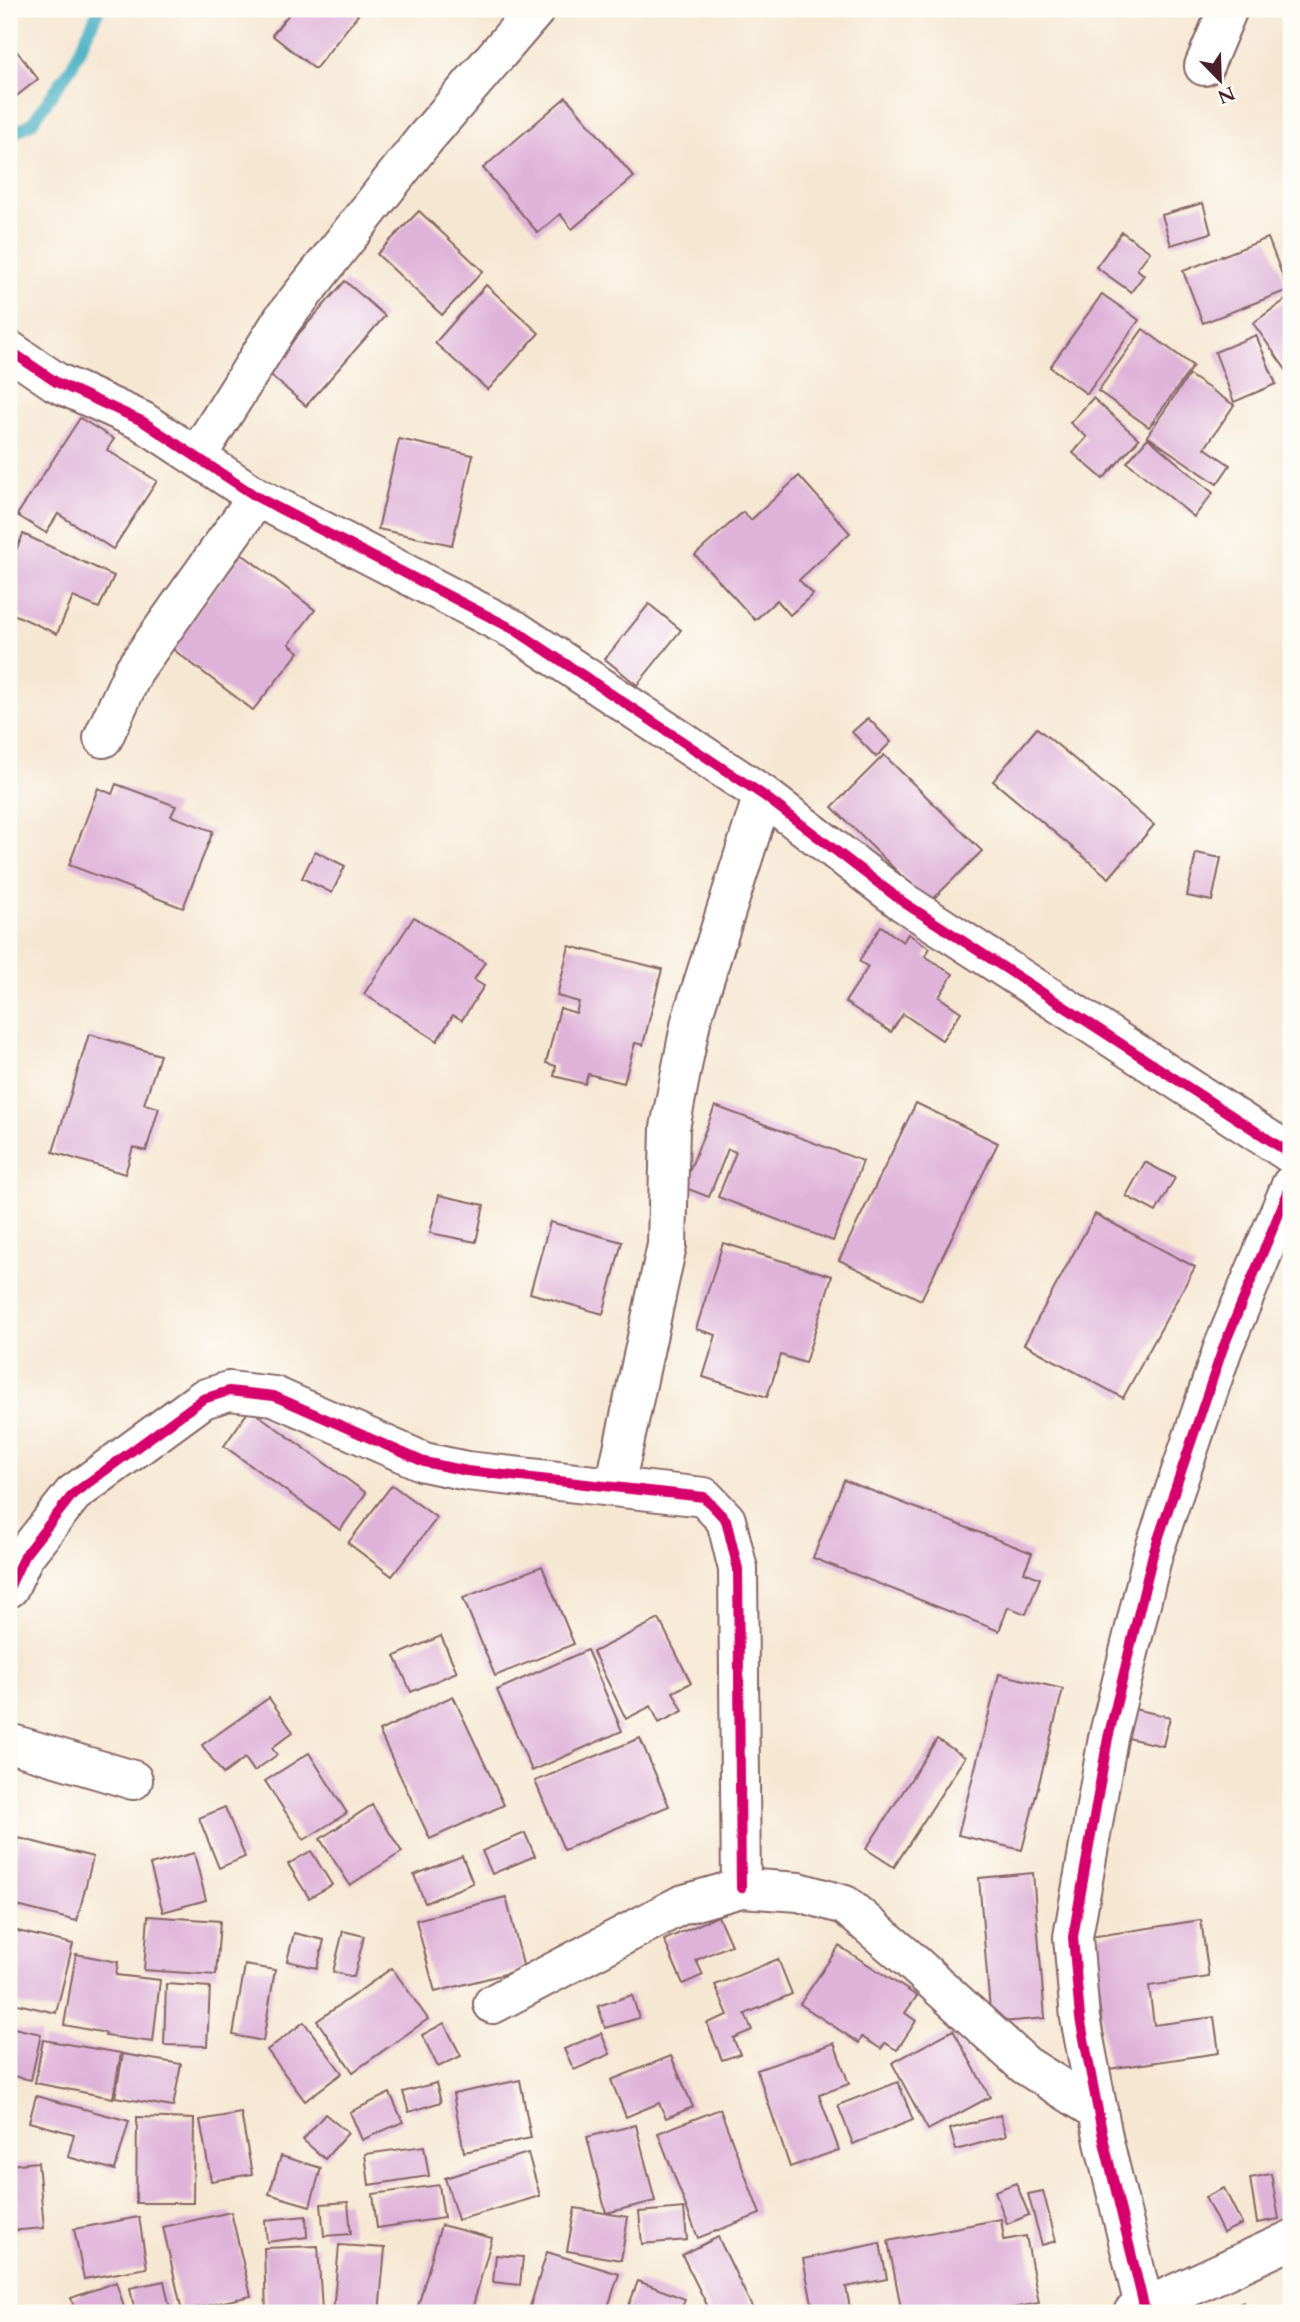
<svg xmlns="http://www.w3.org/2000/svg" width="1300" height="2322" font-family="Cardo,serif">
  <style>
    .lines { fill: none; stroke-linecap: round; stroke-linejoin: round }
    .stream { stroke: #44aec3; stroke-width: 12 }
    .building { fill: #dfb3d9 }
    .minor-casing { stroke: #866565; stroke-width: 42 }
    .minor { stroke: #fff; stroke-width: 38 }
    .cycleway-casing { stroke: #fdfcf7; stroke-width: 15 }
    .cycleway { stroke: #d6006c; stroke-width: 10 }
  </style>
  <rect width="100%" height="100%" fill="#fdfcf7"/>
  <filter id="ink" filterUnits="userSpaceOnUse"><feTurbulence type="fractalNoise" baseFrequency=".0143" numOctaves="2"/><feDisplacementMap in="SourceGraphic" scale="14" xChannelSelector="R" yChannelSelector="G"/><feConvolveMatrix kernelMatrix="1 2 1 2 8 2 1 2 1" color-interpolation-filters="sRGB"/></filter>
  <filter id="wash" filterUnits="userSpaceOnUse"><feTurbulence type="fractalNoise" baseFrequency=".00686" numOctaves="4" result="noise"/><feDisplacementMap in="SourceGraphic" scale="28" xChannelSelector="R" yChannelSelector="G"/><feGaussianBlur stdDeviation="1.57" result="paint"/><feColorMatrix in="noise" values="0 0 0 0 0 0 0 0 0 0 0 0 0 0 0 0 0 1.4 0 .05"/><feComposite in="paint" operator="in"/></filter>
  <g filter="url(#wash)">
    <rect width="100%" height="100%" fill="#f6e7d2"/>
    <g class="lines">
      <polyline class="stream" points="9,136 32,123 72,66 99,9"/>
    </g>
    <g id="blocks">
      <g class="building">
        <polygon points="293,9 350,9 358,15 315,69 272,35"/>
        <polygon points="9,41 38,79 9,102"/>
        <polygon points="566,97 634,177 572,229 560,214 538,233 483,168"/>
        <polygon points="1203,203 1211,233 1171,245 1162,215"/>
        <polygon points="419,211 483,271 442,315 377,254"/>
        <polygon points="1122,232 1150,252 1137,269 1144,275 1131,292 1096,267"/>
        <polygon points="1268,238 1288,290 1203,323 1183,271"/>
        <polygon points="345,281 385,316 306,406 266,371"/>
        <polygon points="486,285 539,333 488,390 435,343"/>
        <polygon points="1102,294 1139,320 1087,394 1050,367"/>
        <polygon points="1291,296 1291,377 1253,323"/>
        <polygon points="1143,329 1193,366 1149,427 1098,391"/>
        <polygon points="1256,335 1276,384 1234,402 1215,352"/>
        <polygon points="1189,375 1234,405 1205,448 1230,465 1217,484 1147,436"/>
        <polygon points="1093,398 1139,439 1103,479 1073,453 1087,437 1070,423"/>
        <polygon points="80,418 114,439 107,450 157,481 113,549 58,514 46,533 17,515"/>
        <polygon points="1148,438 1213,493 1194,517 1127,462"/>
        <polygon points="399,439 473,455 452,545 378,529"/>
        <polygon points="799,476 850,533 799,580 813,594 790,615 777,600 755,620 695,555 743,512 751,520"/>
        <polygon points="23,534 114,576 99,608 73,597 57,634 9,612 9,567"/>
        <polygon points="242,554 315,610 289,644 299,652 253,710 170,647"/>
        <polygon points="649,604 681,630 637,685 605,659"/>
        <polygon points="868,718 891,742 876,757 852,732"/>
        <polygon points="1037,728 1154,825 1109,878 993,781"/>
        <polygon points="884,755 982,851 929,903 832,807"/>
        <polygon points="116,784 176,806 171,816 213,831 183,908 69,865 98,788 112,794"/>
        <polygon points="315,851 345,866 332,893 302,878"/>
        <polygon points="1196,853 1221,858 1212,901 1187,896"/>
        <polygon points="414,917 485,962 474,980 484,986 462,1020 453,1015 437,1041 364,994"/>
        <polygon points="881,926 903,942 908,934 930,948 925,956 953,974 939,997 961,1012 942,1040 903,1014 891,1032 845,1002 868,967 859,961"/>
        <polygon points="569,946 662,969 643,1045 635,1043 624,1083 588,1074 585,1084 554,1076 556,1066 546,1063 560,1008 576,1013 579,1002 557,996"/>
        <polygon points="89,1034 160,1055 144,1104 159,1108 146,1151 133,1147 125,1174 53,1152"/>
        <polygon points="916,1103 998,1143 921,1300 839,1260"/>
        <polygon points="715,1106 863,1161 833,1241 718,1197 736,1152 728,1149 709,1197 683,1187"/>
        <polygon points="1145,1162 1175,1178 1156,1212 1126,1196"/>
        <polygon points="439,1195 484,1205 476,1242 430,1233"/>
        <polygon points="1095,1214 1195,1267 1123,1398 1024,1344"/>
        <polygon points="550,1222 622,1242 603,1314 530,1293"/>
        <polygon points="723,1243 832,1276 805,1363 781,1355 767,1397 703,1377 716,1335 696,1329"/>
        <polygon points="250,1409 366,1493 340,1530 224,1446"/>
        <polygon points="844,1480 1032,1553 1024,1572 1040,1578 1026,1614 1008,1607 999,1631 813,1558"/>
        <polygon points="392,1485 437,1518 392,1576 348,1543"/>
        <polygon points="542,1566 574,1644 495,1676 463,1598"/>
        <polygon points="659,1619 691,1683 673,1692 683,1711 659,1723 651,1706 626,1719 593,1652"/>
        <polygon points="441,1636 457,1672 411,1692 395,1656"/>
        <polygon points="587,1650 622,1731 532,1771 497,1690"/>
        <polygon points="999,1674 1063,1689 1022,1850 958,1835"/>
        <polygon points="453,1696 504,1805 430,1839 379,1731"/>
        <polygon points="269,1698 293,1732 272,1748 277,1755 254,1771 245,1758 223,1774 202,1745"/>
        <polygon points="1125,1707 1170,1717 1163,1746 1119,1736"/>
        <polygon points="640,1738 669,1806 564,1850 535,1781"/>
        <polygon points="937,1739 965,1757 894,1867 866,1849"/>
        <polygon points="309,1753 347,1813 304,1840 265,1781"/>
        <polygon points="372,1805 402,1852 350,1885 320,1839"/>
        <polygon points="225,1807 245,1857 219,1868 199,1818"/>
        <polygon points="525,1833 535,1856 492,1874 482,1851"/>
        <polygon points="19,1838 93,1857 77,1921 9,1904 9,1879"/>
        <polygon points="311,1851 332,1885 309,1898 288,1864"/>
        <polygon points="194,1853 206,1900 163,1912 150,1865"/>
        <polygon points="462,1856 473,1883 425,1903 414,1875"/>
        <polygon points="1033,1873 1045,2018 991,2023 979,1878"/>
        <polygon points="506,1897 524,1969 435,1992 416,1920"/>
        <polygon points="148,1916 220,1921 216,1975 144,1970"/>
        <polygon points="718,1916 731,1945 696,1960 703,1975 683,1984 664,1940"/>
        <polygon points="1201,1920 1209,1977 1149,1986 1154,2025 1214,2017 1219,2053 1108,2069 1090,1937"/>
        <polygon points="9,1929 73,1944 56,2013 9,2002"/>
        <polygon points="343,1931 364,1936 354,1977 333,1972"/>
        <polygon points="294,1933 324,1940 317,1968 287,1961"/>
        <polygon points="839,1946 917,1996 905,2013 916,2021 897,2050 885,2043 881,2049 862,2037 859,2043 800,2004"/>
        <polygon points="76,1954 118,1962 116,1975 160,1980 153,2042 105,2036 106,2033 64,2025"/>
        <polygon points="778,1959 792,1994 745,2014 752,2030 733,2038 740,2054 722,2060 707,2023 728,2015 715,1985"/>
        <polygon points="245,1965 275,1970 263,2041 233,2035"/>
        <polygon points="392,1968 428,2019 353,2072 317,2021"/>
        <polygon points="166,1984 210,1987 207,2046 164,2045"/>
        <polygon points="632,1995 639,2018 605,2028 598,2006"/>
        <polygon points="304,2022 342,2073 305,2101 267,2050"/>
        <polygon points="444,2023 461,2056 438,2067 422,2035"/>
        <polygon points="9,2027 41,2034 31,2080 9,2075"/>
        <polygon points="953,2030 990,2097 928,2130 892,2063"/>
        <polygon points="601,2033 610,2054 574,2070 564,2049"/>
        <polygon points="43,2040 121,2053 113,2098 35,2083"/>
        <polygon points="834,2043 849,2084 819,2095 839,2150 790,2167 757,2070"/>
        <polygon points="123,2054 181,2064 173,2107 115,2097"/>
        <polygon points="671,2056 693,2107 666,2118 659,2103 626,2117 611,2080"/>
        <polygon points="520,2080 531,2138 464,2152 453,2094"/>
        <polygon points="898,2082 913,2120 853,2144 838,2105"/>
        <polygon points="436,2083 441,2102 409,2112 403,2092"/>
        <polygon points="390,2093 403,2122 362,2140 350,2112"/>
        <polygon points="36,2096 129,2121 115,2170 68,2157 74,2134 29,2122"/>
        <polygon points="720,2109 760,2214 698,2238 658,2133"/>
        <polygon points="241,2113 252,2174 211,2181 200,2120"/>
        <polygon points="325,2114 348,2133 325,2159 303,2140"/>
        <polygon points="1000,2115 1006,2136 956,2150 950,2129"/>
        <polygon points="137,2117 194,2119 193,2203 136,2203"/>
        <polygon points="636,2125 655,2201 606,2213 587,2137"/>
        <polygon points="424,2146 429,2176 369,2185 365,2154"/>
        <polygon points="528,2153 540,2196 458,2220 445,2178"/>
        <polygon points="281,2156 321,2168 310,2206 269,2194"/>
        <polygon points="38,2162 44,2228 9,2231 9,2165"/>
        <polygon points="1271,2174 1279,2219 1257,2223 1250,2178"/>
        <polygon points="1016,2183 1029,2215 1007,2224 995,2191"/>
        <polygon points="439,2185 444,2218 377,2228 373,2194"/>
        <polygon points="1224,2188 1242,2224 1223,2233 1205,2197"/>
        <polygon points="1043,2191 1056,2241 1042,2245 1028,2194"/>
        <polygon points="348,2202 351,2234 324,2236 321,2204"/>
        <polygon points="575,2208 628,2217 621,2260 567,2251"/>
        <polygon points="684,2208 687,2240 642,2244 639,2212"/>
        <polygon points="231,2212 251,2296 182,2311 163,2227"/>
        <polygon points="306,2216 307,2237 267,2242 265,2220"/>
        <polygon points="139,2217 147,2268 84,2279 74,2229"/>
        <polygon points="1001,2219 1004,2240 1026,2236 1039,2303 986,2313 902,2313 888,2241"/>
        <polygon points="441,2225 492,2238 471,2313 416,2313"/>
        <polygon points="718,2237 755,2313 711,2313 682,2255"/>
        <polygon points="880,2243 887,2279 846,2287 851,2313 814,2313 803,2259"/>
        <polygon points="339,2245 385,2248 379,2313 333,2313"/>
        <polygon points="318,2246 322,2311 266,2313 264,2248"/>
        <polygon points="547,2252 619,2274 606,2313 528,2313"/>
        <polygon points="496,2255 523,2257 520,2285 493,2282"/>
        <polygon points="164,2281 171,2313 135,2313 130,2288"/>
        <polygon points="638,2281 685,2299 680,2313 626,2313"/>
        <polygon points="116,2282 126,2313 76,2313 71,2298"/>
        <polygon points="1243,2302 1247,2313 1212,2313"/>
      </g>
    </g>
  </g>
  <g filter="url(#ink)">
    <use href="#blocks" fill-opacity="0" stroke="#866565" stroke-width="2"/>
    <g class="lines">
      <defs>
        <g id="minor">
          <polyline points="1204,66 1228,9"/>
          <polyline points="9,350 56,382 142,421 257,497 515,630 763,795 903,902 1291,1154"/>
          <polyline points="197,456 283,319 424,140 536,9"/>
          <polyline points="103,738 134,670 257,497"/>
          <polyline points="615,1486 667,1245 670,1128 691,1021 763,795"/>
          <polyline points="9,1588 24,1556 73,1494 203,1399 229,1391 274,1396 424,1462 467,1471 704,1497 726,1520 738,1569 741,1888"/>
          <polyline points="9,1743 133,1780"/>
          <polyline points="493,2004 681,1905 741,1888 799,1892 845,1905 910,1960 1025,2065 1098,2111"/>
          <polyline points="1144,2306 1104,2142 1080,2018 1073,1937 1108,1738 1153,1554 1223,1348 1291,1185"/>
          <polyline points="1133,2313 1291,2240"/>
        </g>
      </defs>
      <use href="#minor" class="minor-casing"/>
      <use href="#minor" class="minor"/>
      <defs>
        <g id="cycleway">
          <polyline points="9,350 56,382 142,421 257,497 515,630 763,795 903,902 1291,1154"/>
          <polyline points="9,1588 24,1556 73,1494 203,1399 229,1391 274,1396 424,1462 467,1471 704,1497 726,1520 738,1569 741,1888"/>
          <polyline points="1144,2306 1104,2142 1080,2018 1073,1937 1108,1738 1153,1554 1223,1348 1291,1185"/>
        </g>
      </defs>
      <use href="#cycleway" class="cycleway-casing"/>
      <use href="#cycleway" class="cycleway"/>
    </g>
  </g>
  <rect width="1300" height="2322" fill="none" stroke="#fdfcf7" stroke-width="35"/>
  <g transform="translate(1220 80) rotate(157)" stroke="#fdfcf7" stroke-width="5" paint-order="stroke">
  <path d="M0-5L12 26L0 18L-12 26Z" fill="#4a1f2b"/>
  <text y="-10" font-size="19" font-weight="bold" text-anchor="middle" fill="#4a1f2b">N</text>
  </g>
</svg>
